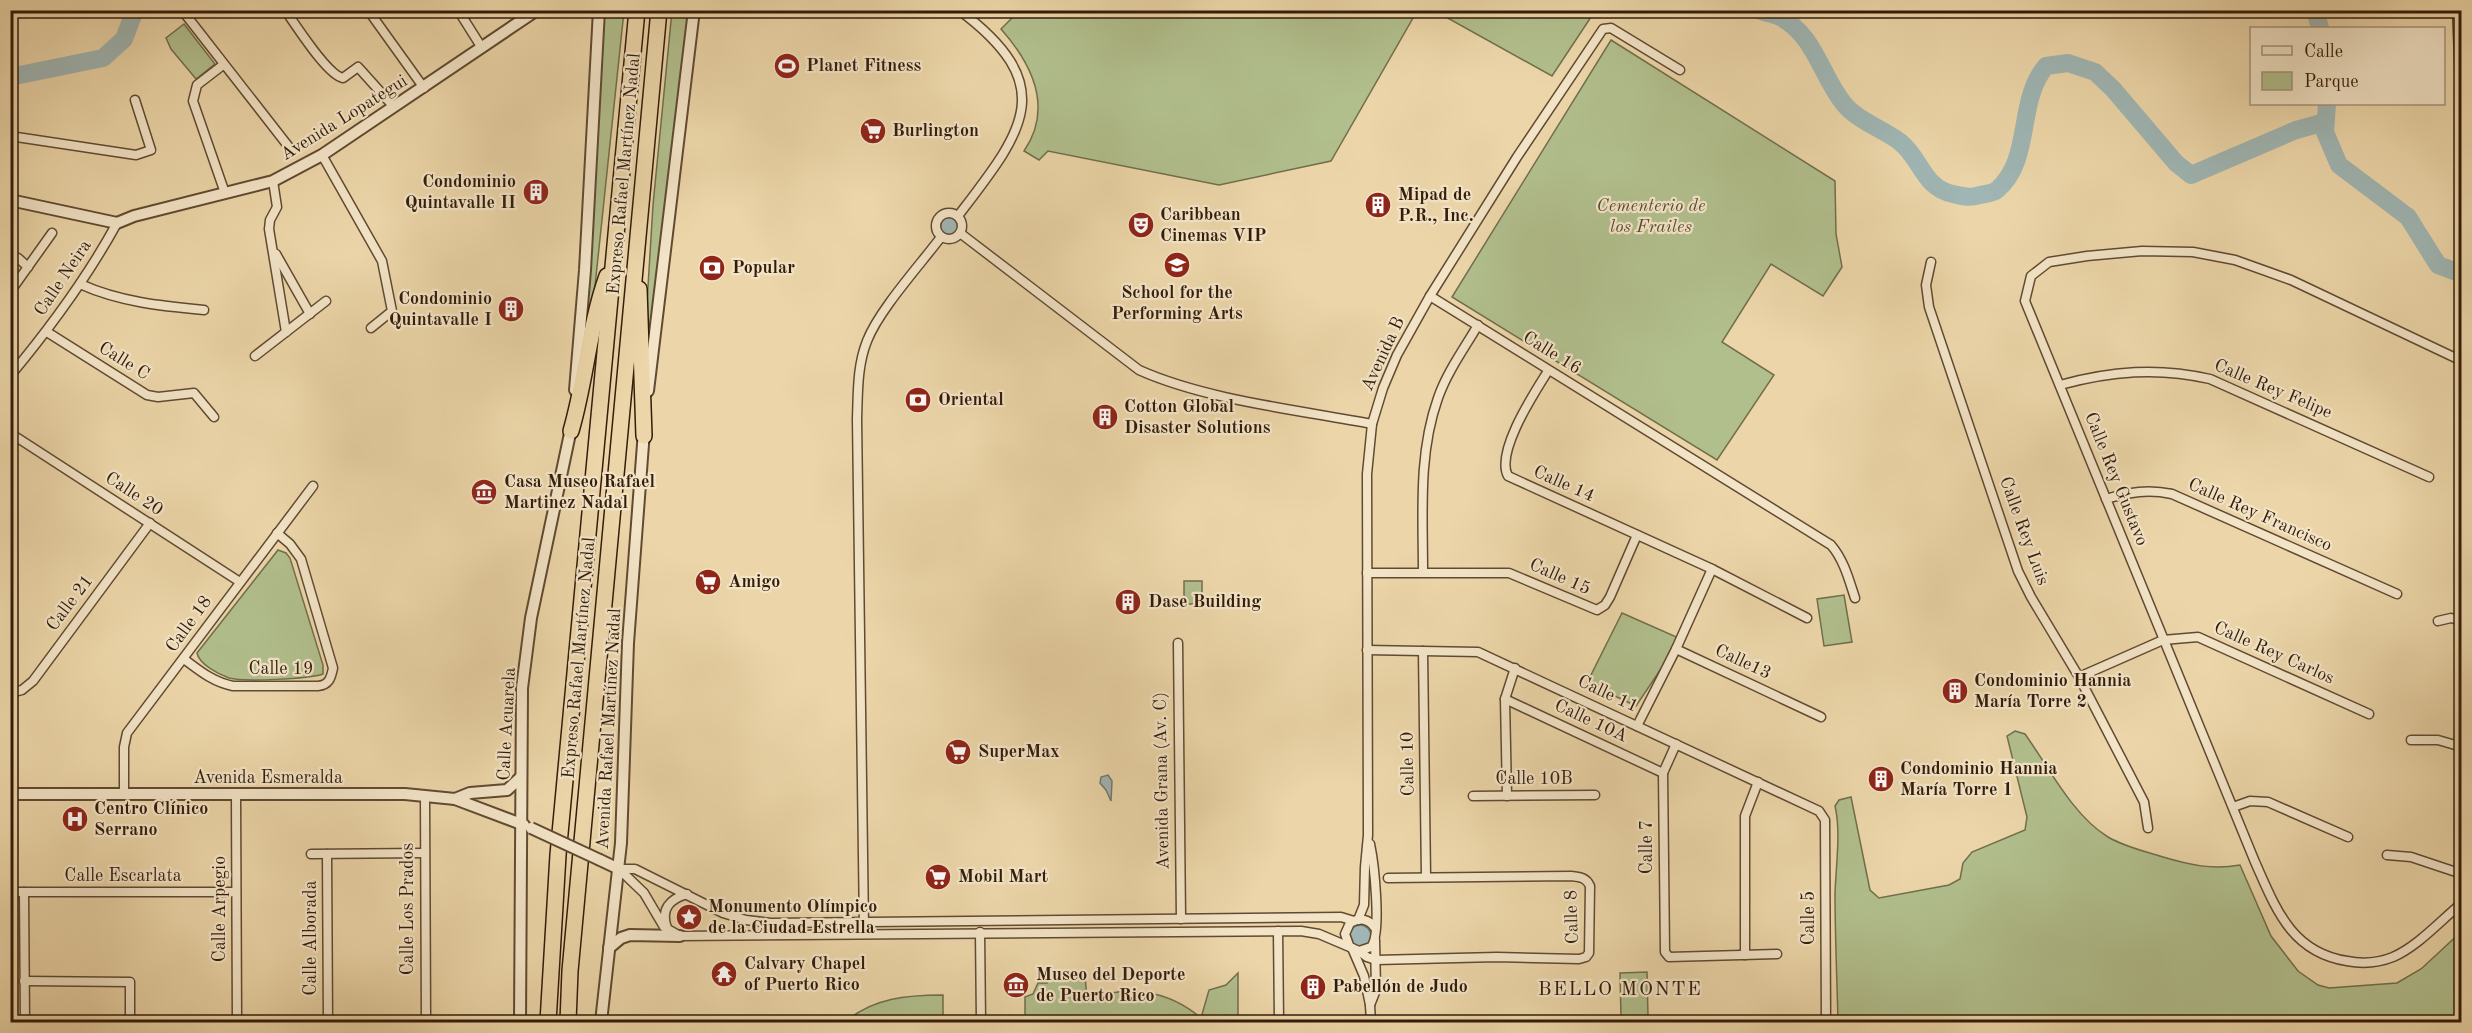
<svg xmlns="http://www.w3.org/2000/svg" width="2472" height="1033" font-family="'Old Standard TT',serif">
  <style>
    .green { fill: #b1bf8d; stroke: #726e4c; stroke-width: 1.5 }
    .water { fill: #9fb6b4; stroke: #737870; stroke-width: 1.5 }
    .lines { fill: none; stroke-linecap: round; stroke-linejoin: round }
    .river { stroke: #9fb6b4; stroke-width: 18 }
    .minor-casing { stroke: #604a32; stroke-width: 11 }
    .tertiary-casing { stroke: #604a32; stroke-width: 14 }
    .motorway-casing { stroke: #321c0a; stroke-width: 18 }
    .minor { stroke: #f3e4c7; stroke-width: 8 }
    .tertiary { stroke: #f3e4c7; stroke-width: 10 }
    .motorway { stroke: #ecd6a9; stroke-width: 15 }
    .tertiary-bridge-casing { stroke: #604a32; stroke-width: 14; stroke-linecap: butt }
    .tertiary-bridge { stroke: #f3e4c7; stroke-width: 10 }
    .labels { text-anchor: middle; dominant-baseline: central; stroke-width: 4.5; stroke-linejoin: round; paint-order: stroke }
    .poi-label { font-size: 18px; font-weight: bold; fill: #321c0a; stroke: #f3e4c7; text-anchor: start }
    .street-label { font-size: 18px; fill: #321c0a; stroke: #f3e4c7 }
    .park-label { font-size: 18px; font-style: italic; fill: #584d31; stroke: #f3e4c7 }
    .neighbourhood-label { font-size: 20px; letter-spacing: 1.5px; fill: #321c0a; stroke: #f3e4c7 }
  </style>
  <rect width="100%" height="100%" fill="#ecd6a9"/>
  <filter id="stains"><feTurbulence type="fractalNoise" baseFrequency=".00333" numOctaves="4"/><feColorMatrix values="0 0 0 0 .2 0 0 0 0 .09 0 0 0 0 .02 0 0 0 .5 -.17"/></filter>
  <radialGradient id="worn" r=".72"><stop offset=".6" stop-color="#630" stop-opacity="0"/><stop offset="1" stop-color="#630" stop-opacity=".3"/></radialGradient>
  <g class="green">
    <path d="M1020,10H1417V11L1331,161L1219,185L1048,151L1039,160L1024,151C1054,107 1032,64 1001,29Z"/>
    <polygon points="607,11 624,11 593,305 588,305 604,17 607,17"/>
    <polygon points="672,11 691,11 649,335 645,335 653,205"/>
    <polygon points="1435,11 1595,11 1552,76"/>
    <polygon points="184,24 215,64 196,79 171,49 166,38"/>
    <polygon points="1611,40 1835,181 1836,234 1842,267 1823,296 1771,264 1722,342 1774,375 1717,460 1452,297"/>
    <path d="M278,550L286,553L290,558L323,665V674C309,679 243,682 229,678C218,674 199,664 197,653Z"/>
    <rect x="1184" y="581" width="18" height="23"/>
    <polygon points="1844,595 1852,642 1824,646 1817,599"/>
    <polygon points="1622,613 1681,639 1636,706 1587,683"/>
    <path d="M2015,731L2025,734C2048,766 2073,816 2108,837C2125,847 2144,851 2163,857C2190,865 2212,870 2240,865L2271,936L2298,971L2318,985L2329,988L2397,983L2421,969L2461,932V1022H1838C1837,979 1835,936 1835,893C1836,866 1841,831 1835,806L1839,800L1851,797L1870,890L1879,898L1949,885L1960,879L1963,863L1972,852L2025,830L2027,817L2007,736Z"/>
    <polygon points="1647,972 1648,1016 1621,1017 1620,973"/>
    <path d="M1238,973V1022H1025V997L1033,994L1038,983H1047V979L1085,975L1087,1000C1127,984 1168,990 1201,1018L1209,990L1226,985Z"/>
    <path d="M943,995V1022H845C873,998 907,995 943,995Z"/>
  </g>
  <g class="water">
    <circle cx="949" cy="226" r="9"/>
    <polygon points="1108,775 1112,781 1111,801 1106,790 1100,783 1101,777"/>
    <circle cx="1360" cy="936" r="11"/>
  </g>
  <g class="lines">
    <g class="river">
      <path d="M1758,10C1765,13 1774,14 1780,17C1815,35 1821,76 1844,104C1858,121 1883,129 1900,142C1921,158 1923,188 1953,194C1961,196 1967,198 1976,196C1982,194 1992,194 1997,190C2033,159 2016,102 2046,66L2068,63L2095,72L2113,89L2176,163L2191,175L2296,130L2325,122"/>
      <polyline points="2315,10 2320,28"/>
      <polyline points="10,77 103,58 124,39 135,10"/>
      <polyline points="2327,104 2325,132 2339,165 2408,217 2438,265 2462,274"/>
    </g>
    <defs>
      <g id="minor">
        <polyline points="182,10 292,151"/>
        <path d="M285,10C296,25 327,75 343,78L358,67L394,107"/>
        <polyline points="368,10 424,88"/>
        <polyline points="458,10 482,48"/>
        <polyline points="2457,10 2460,79"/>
        <polyline points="223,65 197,85 193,101 225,193"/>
        <polyline points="10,136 136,155 151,150 135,100"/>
        <polyline points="322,155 382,261 392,311 371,328"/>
        <polyline points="273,181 277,207 270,220 269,229 286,332"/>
        <circle cx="949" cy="226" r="13"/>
        <path d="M958,216C1022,132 1062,87 959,10"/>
        <path d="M960,233L1139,370C1206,400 1299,410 1372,424"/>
        <polyline points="276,254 310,314"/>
        <polyline points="10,257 18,258 28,267"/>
        <polyline points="1931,262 1926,285 1929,307 2018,571 2031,597 2079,677 2144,802 2148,828"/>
        <path d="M80,284C120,302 161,306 204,310"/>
        <polyline points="10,292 52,233"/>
        <path d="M1430,296L1831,545C1844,560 1849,580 1855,598"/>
        <polyline points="47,332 147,395 158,397 194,393 214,417"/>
        <polyline points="255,356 326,301"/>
        <path d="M2462,361L2291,280L2235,260L2193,252L2142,251L2087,256L2049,262L2031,276L2025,301L2255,862C2276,909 2291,952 2347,961C2362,964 2378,963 2393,957C2418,946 2440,921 2462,903"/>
        <path d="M1548,371C1535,392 1495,452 1508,476L1712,569L1807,618"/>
        <path d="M10,376C50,328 87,278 117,223"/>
        <path d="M2060,385C2111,371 2158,367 2210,379L2429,477"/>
        <polyline points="10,433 240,582"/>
        <path d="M2106,499C2130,492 2148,489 2172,494L2397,594"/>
        <polyline points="10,543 10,550"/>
        <path d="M1423,572C1423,514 1418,454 1438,398C1447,372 1464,349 1478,325"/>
        <polyline points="1367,573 1509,573 1597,610 1605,605 1610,597 1637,535"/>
        <polyline points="2438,621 2451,618 2462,621"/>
        <polyline points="1178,643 1181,919"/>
        <polyline points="1676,649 1821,717"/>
        <polyline points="1367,650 1478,652 1819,811 1825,820 1826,1022"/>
        <polyline points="1423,651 1426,877"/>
        <path d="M184,659C200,671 213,682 233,686H318C329,685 331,678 333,668L301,559L290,544L277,533"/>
        <polyline points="2079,677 2163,640 2198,637 2369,714"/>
        <polyline points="10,693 22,690 33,681 150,523"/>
        <polyline points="1505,699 1663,773"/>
        <polyline points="1637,726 1676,649 1712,569"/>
        <polyline points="2411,740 2438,740 2462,747"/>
        <polyline points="1676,744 1663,773 1665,952 1669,957 1777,954"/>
        <polyline points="124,794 124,747 127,733 313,486"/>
        <polyline points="236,794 237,1022"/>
        <polyline points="425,796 426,1022"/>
        <polyline points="1473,796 1595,795"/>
        <polyline points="1507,796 1505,699 1515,668"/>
        <polyline points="2233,807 2250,801 2268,802 2348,837"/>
        <polyline points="311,854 424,853"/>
        <polyline points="327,854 328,1022"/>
        <polyline points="2387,855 2411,857 2462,874"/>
        <path d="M619,869L644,893L664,927L680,936L1301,931L1319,934L1359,951L1371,947C1382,934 1374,863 1370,844"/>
        <polyline points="619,869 635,869 723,913 746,920 771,923 1341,917 1354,921"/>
        <polyline points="10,892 236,892"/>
        <polyline points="24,892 25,1022"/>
        <polyline points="1358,920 1364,905 1365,867 1368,835 1367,474 1372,424 1383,388 1397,355 1430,296 1517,157 1603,29 1611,28 1680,70"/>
        <path d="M667,928C660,909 670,899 687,894"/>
        <path d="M864,928L857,419C858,393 857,366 867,341C879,310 920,265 941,237"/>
        <polyline points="1278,931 1279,1022"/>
        <polyline points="980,932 981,1022"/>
        <path d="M1349,945L1345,934L1350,923C1360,917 1369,919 1375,928"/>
        <polyline points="1352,948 1364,976 1370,1005 1371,1022"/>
        <path d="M1359,951L1367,957L1376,960L1497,957L1579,959L1586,957L1589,953L1590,886C1586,877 1579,877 1571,876L1388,878"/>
        <polyline points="1745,955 1745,816 1758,782"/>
        <polyline points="24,981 130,982 130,1022"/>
        <polyline points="1370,1005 1376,990 1375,940"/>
      </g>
      <g id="tertiary">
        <polyline points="10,200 117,223 134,216 273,181 322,155 537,10"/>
        <polyline points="575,390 585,270 599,10"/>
        <polyline points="648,391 694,10"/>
        <polyline points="10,794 405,794 455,799 524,825"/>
        <polyline points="455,799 470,793 507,790 520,778"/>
        <polyline points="600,860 619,869"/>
        <polyline points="609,948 621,938 630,935 680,936"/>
        <polyline points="520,1022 522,688 531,618 572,424"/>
        <polyline points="601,1022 621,843 628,643 644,431"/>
      </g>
      <g id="motorway">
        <polyline points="639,289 644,436"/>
        <path d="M571,431C586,380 589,326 607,276"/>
        <polyline points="548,1022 558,855 637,10"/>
        <polyline points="568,1022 570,971 659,10"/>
      </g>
    </defs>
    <use href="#minor" class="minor-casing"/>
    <use href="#tertiary" class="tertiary-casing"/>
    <use href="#motorway" class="motorway-casing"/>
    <use href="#minor" class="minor"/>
    <use href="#tertiary" class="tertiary"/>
    <use href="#motorway" class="motorway"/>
    <defs>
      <polyline id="tertiary-bridge" points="531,828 600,860"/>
    </defs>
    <use href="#tertiary-bridge" class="tertiary-bridge-casing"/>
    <use href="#tertiary-bridge" class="tertiary-bridge"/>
  </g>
  <defs>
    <symbol id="stadium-disc" viewBox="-11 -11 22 22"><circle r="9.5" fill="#8f2418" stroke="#f3e4c7"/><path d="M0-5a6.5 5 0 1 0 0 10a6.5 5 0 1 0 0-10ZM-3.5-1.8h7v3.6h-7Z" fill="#fff"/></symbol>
    <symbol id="supermarket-disc" viewBox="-11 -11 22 22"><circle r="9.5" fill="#8f2418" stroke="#f3e4c7"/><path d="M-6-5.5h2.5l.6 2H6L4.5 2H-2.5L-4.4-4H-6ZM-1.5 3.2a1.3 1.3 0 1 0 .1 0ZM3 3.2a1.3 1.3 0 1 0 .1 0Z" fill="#fff"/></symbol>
    <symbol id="building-disc" viewBox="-11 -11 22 22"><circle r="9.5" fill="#8f2418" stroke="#f3e4c7"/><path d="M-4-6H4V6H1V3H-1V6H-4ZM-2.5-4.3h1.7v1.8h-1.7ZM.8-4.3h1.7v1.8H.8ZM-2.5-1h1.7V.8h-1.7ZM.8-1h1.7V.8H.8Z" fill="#fff"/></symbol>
    <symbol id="theatre-disc" viewBox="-11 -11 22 22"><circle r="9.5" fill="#8f2418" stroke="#f3e4c7"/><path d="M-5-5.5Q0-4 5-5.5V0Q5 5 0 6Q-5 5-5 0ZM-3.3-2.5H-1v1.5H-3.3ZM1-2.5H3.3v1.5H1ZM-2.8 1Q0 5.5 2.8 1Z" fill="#fff"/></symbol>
    <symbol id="school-disc" viewBox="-11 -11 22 22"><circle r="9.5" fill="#8f2418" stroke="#f3e4c7"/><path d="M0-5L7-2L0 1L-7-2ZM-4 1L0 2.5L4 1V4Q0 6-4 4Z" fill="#fff"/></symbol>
    <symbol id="bank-disc" viewBox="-11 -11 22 22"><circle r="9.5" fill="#8f2418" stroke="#f3e4c7"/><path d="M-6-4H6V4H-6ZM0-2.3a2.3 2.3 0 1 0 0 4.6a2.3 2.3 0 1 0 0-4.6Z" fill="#fff"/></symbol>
    <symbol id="museum-disc" viewBox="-11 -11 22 22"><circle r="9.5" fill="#8f2418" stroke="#f3e4c7"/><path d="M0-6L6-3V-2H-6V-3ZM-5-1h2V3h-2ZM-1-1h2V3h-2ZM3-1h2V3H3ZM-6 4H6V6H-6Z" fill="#fff"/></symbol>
    <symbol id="hospital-disc" viewBox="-11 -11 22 22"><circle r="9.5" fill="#8f2418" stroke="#f3e4c7"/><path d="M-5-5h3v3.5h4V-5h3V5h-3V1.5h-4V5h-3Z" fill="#fff"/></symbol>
    <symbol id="sight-disc" viewBox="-11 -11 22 22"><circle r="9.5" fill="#8f2418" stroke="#f3e4c7"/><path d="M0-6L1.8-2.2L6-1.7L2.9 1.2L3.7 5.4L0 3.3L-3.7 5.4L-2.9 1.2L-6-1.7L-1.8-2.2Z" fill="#fff"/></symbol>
    <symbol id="temple-disc" viewBox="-11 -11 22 22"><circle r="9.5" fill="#8f2418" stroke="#f3e4c7"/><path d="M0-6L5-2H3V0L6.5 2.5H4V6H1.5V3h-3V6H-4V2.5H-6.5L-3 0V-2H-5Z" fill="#fff"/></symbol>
  </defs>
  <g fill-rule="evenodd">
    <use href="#stadium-disc" x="772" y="51" width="30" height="30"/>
    <use href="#supermarket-disc" x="858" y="116" width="30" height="30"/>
    <use href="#building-disc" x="521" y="177" width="30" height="30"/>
    <use href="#building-disc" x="1363" y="190" width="30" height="30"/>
    <use href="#theatre-disc" x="1126" y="210" width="30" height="30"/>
    <use href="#school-disc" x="1162" y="250" width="30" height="30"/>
    <use href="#bank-disc" x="697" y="253" width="30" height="30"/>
    <use href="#building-disc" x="496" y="294" width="30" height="30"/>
    <use href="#bank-disc" x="903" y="385" width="30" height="30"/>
    <use href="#building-disc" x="1090" y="402" width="30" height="30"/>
    <use href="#museum-disc" x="469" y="477" width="30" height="30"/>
    <use href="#supermarket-disc" x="693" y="567" width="30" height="30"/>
    <use href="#building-disc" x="1113" y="587" width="30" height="30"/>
    <use href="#building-disc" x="1940" y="676" width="30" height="30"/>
    <use href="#supermarket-disc" x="943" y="737" width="30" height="30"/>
    <use href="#building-disc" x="1866" y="764" width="30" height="30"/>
    <use href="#hospital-disc" x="60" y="804" width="30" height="30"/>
    <use href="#supermarket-disc" x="923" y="862" width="30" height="30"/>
    <use href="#sight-disc" x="674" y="902" width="30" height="30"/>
    <use href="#temple-disc" x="709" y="959" width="30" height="30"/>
    <use href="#museum-disc" x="1001" y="970" width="30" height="30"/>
    <use href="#building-disc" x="1298" y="972" width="30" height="30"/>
  </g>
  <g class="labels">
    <g class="poi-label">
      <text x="806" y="66">Planet Fitness</text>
      <text x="892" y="131">Burlington</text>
      <text x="516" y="182" text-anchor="end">Condominio<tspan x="516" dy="21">Quintavalle II</tspan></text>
      <text x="1398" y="195">Mipad de<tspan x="1398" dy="21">P.R., Inc.</tspan></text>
      <text x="1160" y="215">Caribbean<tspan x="1160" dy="21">Cinemas VIP</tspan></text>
      <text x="732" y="268">Popular</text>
      <text x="1177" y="293" text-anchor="middle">School for the<tspan x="1177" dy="21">Performing Arts</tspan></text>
      <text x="492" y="299" text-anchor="end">Condominio<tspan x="492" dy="21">Quintavalle I</tspan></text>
      <text x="938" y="400">Oriental</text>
      <text x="1124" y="407">Cotton Global<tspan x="1124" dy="21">Disaster Solutions</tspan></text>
      <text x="504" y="482">Casa Museo Rafael<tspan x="504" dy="21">Martinez Nadal</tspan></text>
      <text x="728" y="582">Amigo</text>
      <text x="1148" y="602">Dase Building</text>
      <text x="1974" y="681">Condominio Hannia<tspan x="1974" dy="21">María Torre 2</tspan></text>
      <text x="978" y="752">SuperMax</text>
      <text x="1900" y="769">Condominio Hannia<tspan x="1900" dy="21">María Torre 1</tspan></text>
      <text x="94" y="809">Centro Clínico<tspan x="94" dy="21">Serrano</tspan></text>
      <text x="958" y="877">Mobil Mart</text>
      <text x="708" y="907">Monumento Olímpico<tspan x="708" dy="21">de la Ciudad Estrella</tspan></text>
      <text x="744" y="964">Calvary Chapel<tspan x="744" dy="21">of Puerto Rico</tspan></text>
      <text x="1036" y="975">Museo del Deporte<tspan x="1036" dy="21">de Puerto Rico</tspan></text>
      <text x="1332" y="987">Pabellón de Judo</text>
    </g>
    <g class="street-label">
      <text transform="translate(344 118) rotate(-32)">Avenida Lopategui</text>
      <text transform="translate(624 174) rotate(-85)">Expreso Rafael Martínez Nadal</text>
      <text transform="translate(63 278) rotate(-56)">Calle Neira</text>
      <text transform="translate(1552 353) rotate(32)">Calle 16</text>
      <text transform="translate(1383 354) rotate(-65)">Avenida B</text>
      <text transform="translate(124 361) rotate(32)">Calle C</text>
      <text transform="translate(2273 389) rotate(23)">Calle Rey Felipe</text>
      <text transform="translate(2116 479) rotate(68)">Calle Rey Gustavo</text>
      <text transform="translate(1564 484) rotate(24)">Calle 14</text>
      <text transform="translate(134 494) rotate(33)">Calle 20</text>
      <text transform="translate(2260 515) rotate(24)">Calle Rey Francisco</text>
      <text transform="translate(2024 531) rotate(70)">Calle Rey Luis</text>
      <text transform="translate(1560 577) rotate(24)">Calle 15</text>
      <text transform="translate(70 603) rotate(-53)">Calle 21</text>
      <text transform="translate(189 624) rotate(-54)">Calle 18</text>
      <text transform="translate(2274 653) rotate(24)">Calle Rey Carlos</text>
      <text transform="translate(579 658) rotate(-85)">Expreso Rafael Martínez Nadal</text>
      <text transform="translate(1743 662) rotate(25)">Calle13</text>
      <text x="281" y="669">Calle 19</text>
      <text transform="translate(1608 694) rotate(25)">Calle 11</text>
      <text transform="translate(1591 721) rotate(25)">Calle 10A</text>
      <text transform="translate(507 724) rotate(-87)">Calle Acuarela</text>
      <text transform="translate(609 729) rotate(-87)">Avenida Rafael Martínez Nadal</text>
      <text transform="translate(1408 764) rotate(-91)">Calle 10</text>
      <text x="268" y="778">Avenida Esmeralda</text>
      <text x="1534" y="779">Calle 10B</text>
      <text transform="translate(1162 781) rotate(-91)">Avenida Grana (Av. C)</text>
      <text transform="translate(1647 847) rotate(-90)">Calle 7</text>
      <text x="123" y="876">Calle Escarlata</text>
      <text transform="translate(220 909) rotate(-90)">Calle Arpegio</text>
      <text transform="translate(408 909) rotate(-90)">Calle Los Prados</text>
      <text transform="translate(1572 917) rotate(-92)">Calle 8</text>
      <text transform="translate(1809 918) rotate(-90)">Calle 5</text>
      <text transform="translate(311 938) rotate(-90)">Calle Alborada</text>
    </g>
    <g class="park-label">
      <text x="1651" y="206">Cementerio de<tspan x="1651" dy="21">los Frailes</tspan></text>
    </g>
    <g class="neighbourhood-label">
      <text x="1620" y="990">BELLO MONTE</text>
    </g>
  </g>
  <rect width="2472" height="1033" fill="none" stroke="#ecd6a9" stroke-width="36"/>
  <rect x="12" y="12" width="2448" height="1009" fill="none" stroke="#321c0a" stroke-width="3"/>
  <rect x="18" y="18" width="2436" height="997" fill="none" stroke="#321c0a" stroke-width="1.5"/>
  <rect x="2250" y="27" width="195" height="78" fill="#f3e4c7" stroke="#a6947b" stroke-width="1.5"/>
  <rect x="2262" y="46" width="30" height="9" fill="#f3e4c7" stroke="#a6947b" stroke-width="1.5"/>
  <text x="2304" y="57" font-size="18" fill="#321c0a">Calle</text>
  <rect x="2262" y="72" width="30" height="18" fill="#b1bf8d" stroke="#a6947b" stroke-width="1.5"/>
  <text x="2304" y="87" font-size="18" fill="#321c0a">Parque</text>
  <rect width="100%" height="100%" filter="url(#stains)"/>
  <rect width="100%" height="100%" fill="url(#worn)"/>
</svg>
